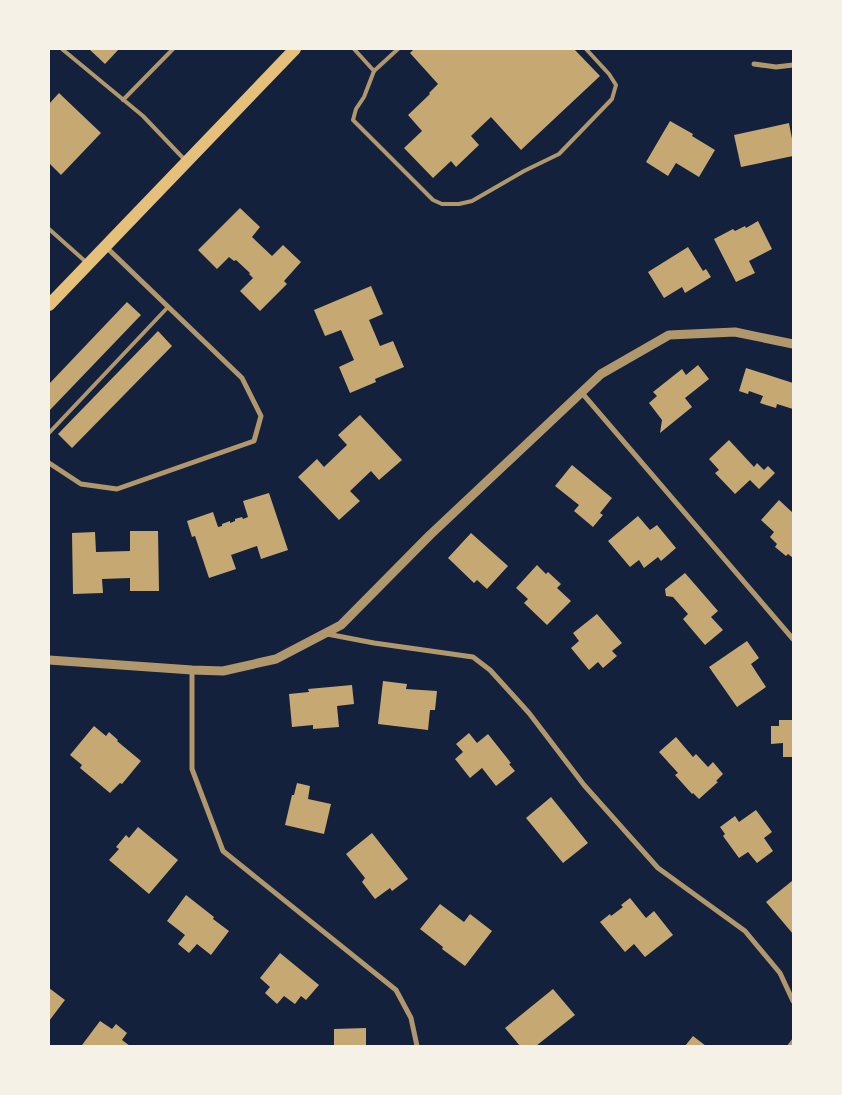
<svg xmlns="http://www.w3.org/2000/svg" width="842" height="1095" font-family="Roboto,sans-serif">
  <style>
    .building { fill: #c6a872 }
    .lines { fill: none; stroke-linecap: round; stroke-linejoin: round }
    .service { stroke: #b1986c; stroke-width: 4 }
    .minor { stroke: #b1986c; stroke-width: 5 }
    .tertiary { stroke: #b1986c; stroke-width: 9 }
    .primary { stroke: #e5c07b; stroke-width: 12 }
  </style>
  <rect width="100%" height="100%" fill="#14213d"/>
  <g class="building">
    <polygon points="89,49 119,49 105,64"/>
    <polygon points="414,49 574,49 600,76 521,150 491,117 471,136 479,145 456,167 451,161 433,178 404,148 422,131 408,115 430,94 429,93 438,84 410,53"/>
    <polygon points="59,93 101,133 61,175 49,163 49,104"/>
    <polygon points="670,121 693,134 692,136 715,150 699,177 676,163 668,176 646,162"/>
    <polygon points="789,123 793,144 793,156 741,167 734,135"/>
    <polygon points="240,208 260,227 252,237 272,256 283,245 301,262 284,281 287,284 260,311 240,291 253,278 249,274 250,273 236,260 234,261 229,257 217,269 198,250"/>
    <polygon points="758,221 772,249 749,261 755,273 736,282 714,239 733,229 735,231 745,226 746,228"/>
    <polygon points="688,247 703,271 706,269 711,277 685,293 682,287 664,298 648,272"/>
    <polygon points="371,286 383,314 369,320 380,346 393,341 404,367 375,379 376,382 350,393 339,367 354,360 341,330 325,336 314,310"/>
    <polygon points="127,302 141,315 49,411 49,384"/>
    <polygon points="158,331 172,346 72,448 58,434"/>
    <polygon points="698,365 709,379 685,398 692,407 660,433 662,420 649,403 657,396 653,392 682,369 686,375"/>
    <polygon points="746,368 793,383 793,409 777,404 776,408 760,403 763,396 749,391 748,394 739,391"/>
    <polygon points="360,415 402,460 379,480 371,471 350,491 360,501 339,520 298,477 317,459 324,467 347,445 338,435"/>
    <polygon points="729,440 754,467 757,463 764,470 768,466 775,473 759,489 750,480 735,494 715,473 719,470 709,459"/>
    <polygon points="572,465 612,498 600,513 603,515 593,527 574,511 579,505 555,486"/>
    <polygon points="269,493 288,550 261,559 257,546 231,555 236,569 209,578 195,536 192,537 187,521 213,512 218,527 222,526 222,524 230,521 230,523 235,521 235,519 242,517 243,519 248,517 243,501"/>
    <polygon points="779,500 793,513 793,558 788,554 786,556 775,547 777,544 770,537 774,532 761,520"/>
    <polygon points="638,516 650,530 657,525 676,548 661,561 658,557 644,568 639,560 630,567 608,541"/>
    <polygon points="130,531 158,531 159,591 130,591 130,578 102,579 103,593 73,594 72,533 95,532 96,552 130,551"/>
    <polygon points="471,533 508,566 487,589 477,580 474,583 448,558"/>
    <polygon points="537,565 546,574 548,572 561,584 557,588 571,601 547,625 524,603 528,599 516,588"/>
    <polygon points="685,573 718,611 711,617 723,630 705,645 683,619 688,614 673,597 666,596 665,589"/>
    <polygon points="597,614 622,643 612,651 617,656 603,668 598,662 589,670 571,648 579,641 573,633"/>
    <polygon points="747,641 759,658 751,664 766,687 737,707 709,667"/>
    <polygon points="383,681 407,684 406,689 437,691 435,710 430,710 428,730 378,724"/>
    <polygon points="352,685 354,704 337,706 339,727 313,729 313,725 292,727 289,694 309,692 308,689"/>
    <polygon points="779,720 793,720 793,757 783,757 783,743 771,744 771,726 779,726"/>
    <polygon points="94,726 106,736 109,732 118,740 117,741 141,761 122,784 120,783 110,793 80,768 82,765 70,755"/>
    <polygon points="469,733 477,743 488,734 511,763 509,764 515,771 496,786 482,768 470,778 455,759 463,752 456,744"/>
    <polygon points="676,737 693,757 696,754 708,767 713,762 723,774 716,781 718,782 699,799 693,793 692,794 675,775 678,773 659,752"/>
    <polygon points="297,783 310,786 308,799 331,804 324,834 285,825 292,795 294,795"/>
    <polygon points="551,797 588,843 563,863 526,818"/>
    <polygon points="756,810 772,832 764,838 773,851 757,863 748,852 739,858 723,836 725,834 720,827 735,816 739,822"/>
    <polygon points="138,827 178,860 149,894 109,860 119,849 116,847 126,835 129,838"/>
    <polygon points="372,833 408,879 392,891 390,888 375,899 362,882 365,878 346,854"/>
    <polygon points="792,881 793,883 793,934 766,902"/>
    <polygon points="186,895 214,917 213,919 229,931 211,955 197,944 189,953 178,944 185,935 167,921"/>
    <polygon points="630,898 646,918 654,911 673,935 645,957 634,944 625,952 600,922 610,914 611,916 623,907 621,905"/>
    <polygon points="440,904 464,922 470,914 492,931 465,966 442,949 443,947 420,929"/>
    <polygon points="280,953 319,985 306,1000 301,996 295,1004 284,996 277,1004 265,993 270,987 260,978"/>
    <polygon points="49,988 65,1000 49,1021"/>
    <polygon points="553,989 575,1015 536,1046 520,1046 505,1028"/>
    <polygon points="100,1021 112,1029 116,1024 127,1033 122,1040 130,1046 83,1046 82,1045"/>
    <polygon points="366,1028 366,1046 334,1046 334,1029"/>
    <polygon points="693,1036 706,1046 685,1046"/>
  </g>
  <g class="lines">
    <g class="service">
      <polyline points="62,49 143,116 184,159"/>
      <polyline points="354,49 374,71 364,97 356,109 353,120 433,200 442,204 459,204 472,201 524,171 559,154 612,99 616,85 609,74 586,49"/>
      <polyline points="374,71 398,49"/>
      <polyline points="123,100 173,49"/>
      <polyline points="49,229 86,262"/>
      <polyline points="49,433 168,307"/>
    </g>
    <g class="minor">
      <polyline points="754,64 776,67 793,65"/>
      <polyline points="582,393 793,639"/>
      <polyline points="49,463 81,484 117,489 254,441 261,416 242,378 105,246"/>
      <polyline points="327,634 374,643 473,657 490,670 529,713 584,785 658,868 745,931 780,973 793,1001"/>
      <polyline points="192,670 192,769 223,851 396,990 411,1018 417,1046"/>
      <polyline points="790,1046 793,1042"/>
    </g>
    <polyline class="tertiary" points="49,660 192,670 223,671 276,659 341,625 430,535 601,374 669,335 735,332 793,344"/>
    <polyline class="primary" points="49,305 295,49"/>
  </g>
  <rect width="842" height="1095" fill="none" stroke="#f6f1e7" stroke-width="100"/>
</svg>
